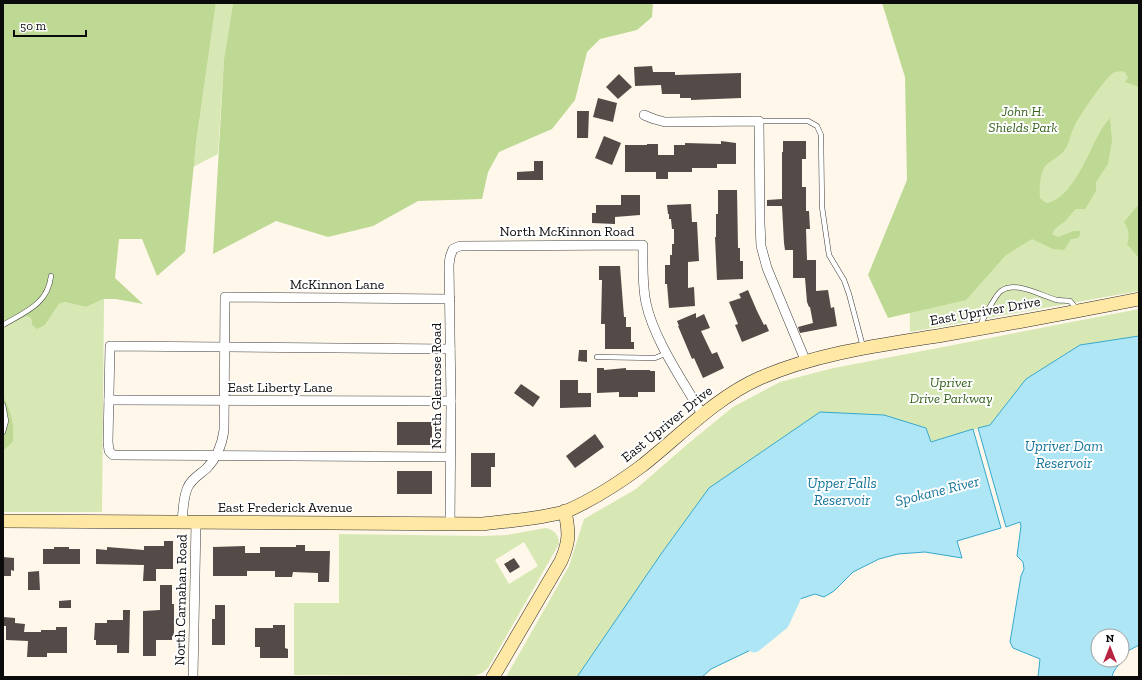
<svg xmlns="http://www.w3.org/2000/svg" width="1142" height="680" font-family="'Zilla Slab',serif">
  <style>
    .green { fill: #d7e8b4; fill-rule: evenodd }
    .forest { fill: #bed993 }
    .water { fill: #aee6f6; stroke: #36a8cd; fill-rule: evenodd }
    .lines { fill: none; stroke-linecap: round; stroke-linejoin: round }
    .river { stroke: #aee6f6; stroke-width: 17 }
    .building { fill: #544a48 }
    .lane-casing { stroke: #3e3e3e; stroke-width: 5.5 }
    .street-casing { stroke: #3e3e3e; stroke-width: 10 }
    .secondary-casing { stroke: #2d2d2d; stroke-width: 14 }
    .lane { stroke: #fff; stroke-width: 4.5 }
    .street { stroke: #fff; stroke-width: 9 }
    .secondary { stroke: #ffe7a4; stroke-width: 13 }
    .labels { text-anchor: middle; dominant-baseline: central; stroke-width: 4; stroke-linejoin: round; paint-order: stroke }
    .park-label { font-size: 14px; font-style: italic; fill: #36621c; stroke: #fff }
    .street-label { font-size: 14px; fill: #0b0b0b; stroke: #fff }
    .water-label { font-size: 15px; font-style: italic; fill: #16769c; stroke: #fff }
  </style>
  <rect width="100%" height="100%" fill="#fff7e9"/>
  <g class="green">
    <polygon points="216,3 233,3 224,59 218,154 193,167"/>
    <polygon points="906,3 1139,3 1139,291 910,332"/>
    <path d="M104,299L102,512H3V451L13,442C15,426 11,409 3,396V328L25,316L31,318L32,325H45L59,304L65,302L86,307Z"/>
    <polygon points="1139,309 1139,336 1080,345 1026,379 990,425 931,442 709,488 661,554 577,677 506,677 569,566 584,519 636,489 690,442 733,407 780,382 829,369"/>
    <path d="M545,528C554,529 559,535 559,544L488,668L482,673L474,676L294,675V603H339V534L481,536L507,535ZM524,542L538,566L509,584L495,560Z"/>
  </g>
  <g class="forest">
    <polygon points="3,3 216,3 196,144 185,252 157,276 142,239 119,239 115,278 143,304 116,299 104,299 86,307 65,302 59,304 45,325 37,329 32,325 31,318 26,316 3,328"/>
    <polygon points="233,3 653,3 652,17 637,30 600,39 587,52 575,100 552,129 499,152 488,172 482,199 418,201 373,226 328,237 276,221 213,254 224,59"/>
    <path d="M882,3H1139V87L1125,82L1128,78L1125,72L1121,71C1119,71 1115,72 1113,73C1106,77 1079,116 1075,125C1071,132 1070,141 1066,148C1060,158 1049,160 1044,168C1040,176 1039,190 1040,198L1046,203C1072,200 1089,151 1101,130C1103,126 1107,122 1110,118L1112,141L1108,164L1096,182V191L1085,209H1076C1071,213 1069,218 1064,222C1059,226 1055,227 1052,234L1058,237L1074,231H1080V235L1078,238L1071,239L1064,250L1053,249L1032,239L1006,255L966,300L888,318L868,275L907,180L905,77Z"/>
    <path d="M1139,204V258L1127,244C1130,235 1129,230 1124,222Z"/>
    <path d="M3,396C11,409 15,426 13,442L3,451Z"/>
  </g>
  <g class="water">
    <path d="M1139,336V645L1126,652C1123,664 1114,666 1112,677H1038L1040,659L1013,648L1010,642L1021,576L1024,569L1023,562L1017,556L1021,526L1020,522L1006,527L978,428L990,425L1026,379L1080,345ZM1098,636H1122V660H1098Z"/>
    <polygon points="820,412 884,415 926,428 931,442 973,429 1001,528 957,541 962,558 925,552 898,554 879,559 853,572 834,591 824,597 815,594 797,600 757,647 711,669 702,677 577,677 661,554 709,488"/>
  </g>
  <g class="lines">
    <polyline class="river" points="754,644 781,622 793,596"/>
  </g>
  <g class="building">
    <polygon points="652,66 653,72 675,72 675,75 741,73 741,98 691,100 691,98 680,98 680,94 662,94 661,85 635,86 634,67"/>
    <polygon points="619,74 632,87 618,99 606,87"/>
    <polygon points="598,98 617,103 613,122 593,117"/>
    <polygon points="577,111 589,111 588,138 577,138"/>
    <polygon points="604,136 621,143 612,165 595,158"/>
    <polygon points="721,141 736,143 736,164 717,164 717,168 692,168 692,172 668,172 668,179 656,179 656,172 625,172 625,145 647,145 647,144 658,144 658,155 674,155 674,145 685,145 685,143 721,144"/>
    <polygon points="783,141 806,141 806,159 802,159 802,187 806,187 806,211 809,211 810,229 806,229 807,260 816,260 816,291 828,290 831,308 834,307 837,326 800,333 798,327 813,323 810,307 809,307 807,302 805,278 793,278 793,250 785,250 784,243 782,206 767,206 767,200 782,199 782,152 783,152"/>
    <polygon points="534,161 543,161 543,180 517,180 517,172 534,171"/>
    <polygon points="718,190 737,190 738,248 740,248 740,261 743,261 743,279 717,280 715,237 716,237 716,214 718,214"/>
    <polygon points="621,195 640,195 640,215 615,217 615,224 592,223 592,213 596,213 596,205 621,205"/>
    <polygon points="691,204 692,222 697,222 699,261 688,262 688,288 694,287 695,306 669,308 667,284 665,284 665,265 670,265 670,255 672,255 672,244 674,244 674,229 672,229 671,219 669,219 669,214 668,214 667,205"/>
    <polygon points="599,266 620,266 624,317 626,317 626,327 631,327 631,342 634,342 634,349 605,349 605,324 601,324 602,280 599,280"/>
    <polygon points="748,290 757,311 764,325 766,324 769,331 742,342 735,325 738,324 729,302 741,298 739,294"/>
    <polygon points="696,313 696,318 704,314 710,328 701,331 712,354 717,352 724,368 703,378 694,358 692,359 678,326 679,326 677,321"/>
    <polygon points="579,350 587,350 587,362 578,361"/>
    <polygon points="597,368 604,368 604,370 626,368 626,370 650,370 650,371 655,371 655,392 638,392 638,397 619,397 619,392 597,393"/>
    <polygon points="560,380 578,380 578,393 591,393 591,407 560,408"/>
    <polygon points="521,384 540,397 533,407 514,393"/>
    <rect x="397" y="422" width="35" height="23"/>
    <polygon points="595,434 604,447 575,468 566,456"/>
    <polygon points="471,453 495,453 495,467 491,467 491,487 471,487"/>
    <rect x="397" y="471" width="35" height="23"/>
    <polygon points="164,541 173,541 173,569 156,569 156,581 143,581 144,565 96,564 96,549 107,550 107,547 144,550 144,546 164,546"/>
    <polygon points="296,545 305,545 305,551 330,551 329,582 318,582 318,573 293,572 292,577 275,577 275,571 247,571 247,576 213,576 213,547 245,546 245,553 260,553 260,547 296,547"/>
    <polygon points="54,547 69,547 69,549 80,549 80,564 43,564 43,549 54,549"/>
    <polygon points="3,557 14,558 14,571 11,570 11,576 3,576"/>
    <polygon points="514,558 520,567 510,573 504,564"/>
    <polygon points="39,571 40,590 28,590 28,572"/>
    <polygon points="160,585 172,585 172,604 174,604 174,636 172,636 172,640 156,640 156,656 143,656 143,611 160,610"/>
    <polygon points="71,600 71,608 59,608 59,601"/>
    <polygon points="215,605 225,605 225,645 212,645 212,619 215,619"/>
    <polygon points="123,610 130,610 129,653 117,653 117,645 96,645 96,640 94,640 95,623 107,623 107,620 123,620"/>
    <polygon points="3,617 15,618 15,623 25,624 24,632 41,632 41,630 56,630 56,627 67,627 67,653 47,653 47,657 27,657 28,641 6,640 6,626 3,626"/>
    <polygon points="273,625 285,625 285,648 288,649 288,658 260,658 260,647 255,647 255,628 273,628"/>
  </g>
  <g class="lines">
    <defs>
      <g id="lane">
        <polyline points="759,121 808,121 817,126 821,135 822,207 829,255 844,280 849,294 863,347"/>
        <path d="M3,325C25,312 48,304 51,276"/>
        <path d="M980,325C984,318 995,295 1001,291C1016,280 1041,296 1057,300C1061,301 1066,300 1070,301L1077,309"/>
        <polyline points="597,357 655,358 667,353"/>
        <polyline points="3,405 6,421 3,432"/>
      </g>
      <g id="street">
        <polyline points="644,115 654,119 665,122 759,121 760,223 761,246 767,268 806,362"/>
        <polyline points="450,349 110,346 108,442 109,451 113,455 450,457"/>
        <polyline points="109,400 451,401"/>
        <path d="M182,523C183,512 183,499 187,489C190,480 199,475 206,469C217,458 222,445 224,430L225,297L450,299"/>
        <path d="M450,524L451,401L449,265L450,257L453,249L460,246L643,245C643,264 642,284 646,303C654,340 683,381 702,414"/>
        <polyline points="193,677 196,523"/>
      </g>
      <g id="secondary">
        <path d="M3,521L483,524C505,521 528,520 550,515C555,514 562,513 567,511C594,499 619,483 643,465C681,435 715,398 760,378C817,353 881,345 943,335C1008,324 1074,312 1139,299"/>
        <path d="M493,677L561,561C570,541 569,532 565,511"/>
      </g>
    </defs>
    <use href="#lane" class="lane-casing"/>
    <use href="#street" class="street-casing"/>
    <use href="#secondary" class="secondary-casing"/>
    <use href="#lane" class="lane"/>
    <use href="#street" class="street"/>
    <use href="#secondary" class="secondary"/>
  </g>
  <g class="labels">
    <g class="park-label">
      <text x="1023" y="111">John H.<tspan x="1023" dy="16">Shields Park</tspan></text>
      <text x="951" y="382">Upriver<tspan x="951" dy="16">Drive Parkway</tspan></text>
    </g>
    <g class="street-label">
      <text x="567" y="231">North McKinnon Road</text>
      <text x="337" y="284">McKinnon Lane</text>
      <text transform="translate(985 311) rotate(-10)">East Upriver Drive</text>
      <text transform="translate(436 386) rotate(-90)">North Glenrose Road</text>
      <text x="280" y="387">East Liberty Lane</text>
      <text transform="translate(667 424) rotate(-39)">East Upriver Drive</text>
      <text x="285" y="507">East Frederick Avenue</text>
      <text transform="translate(181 600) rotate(-89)">North Carnahan Road</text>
    </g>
    <g class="water-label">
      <text x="1064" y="446">Upriver Dam<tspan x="1064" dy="17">Reservoir</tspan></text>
      <text x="842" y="483">Upper Falls<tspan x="842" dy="17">Reservoir</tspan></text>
      <text transform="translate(937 491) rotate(-14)">Spokane River</text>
    </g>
  </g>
  <rect width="1142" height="680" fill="none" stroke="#0b0b0b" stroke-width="8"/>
  <g transform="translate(1110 648)"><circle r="19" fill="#ffffff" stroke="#9d9d9d"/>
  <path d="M0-3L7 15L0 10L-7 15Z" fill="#ba2443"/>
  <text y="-6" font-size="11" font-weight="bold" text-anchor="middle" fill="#0b0b0b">N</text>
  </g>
  <path d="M14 30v6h72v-6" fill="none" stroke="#0b0b0b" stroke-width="2"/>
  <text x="20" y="30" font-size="12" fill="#0b0b0b" stroke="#ffffff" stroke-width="3" paint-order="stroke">50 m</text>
</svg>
